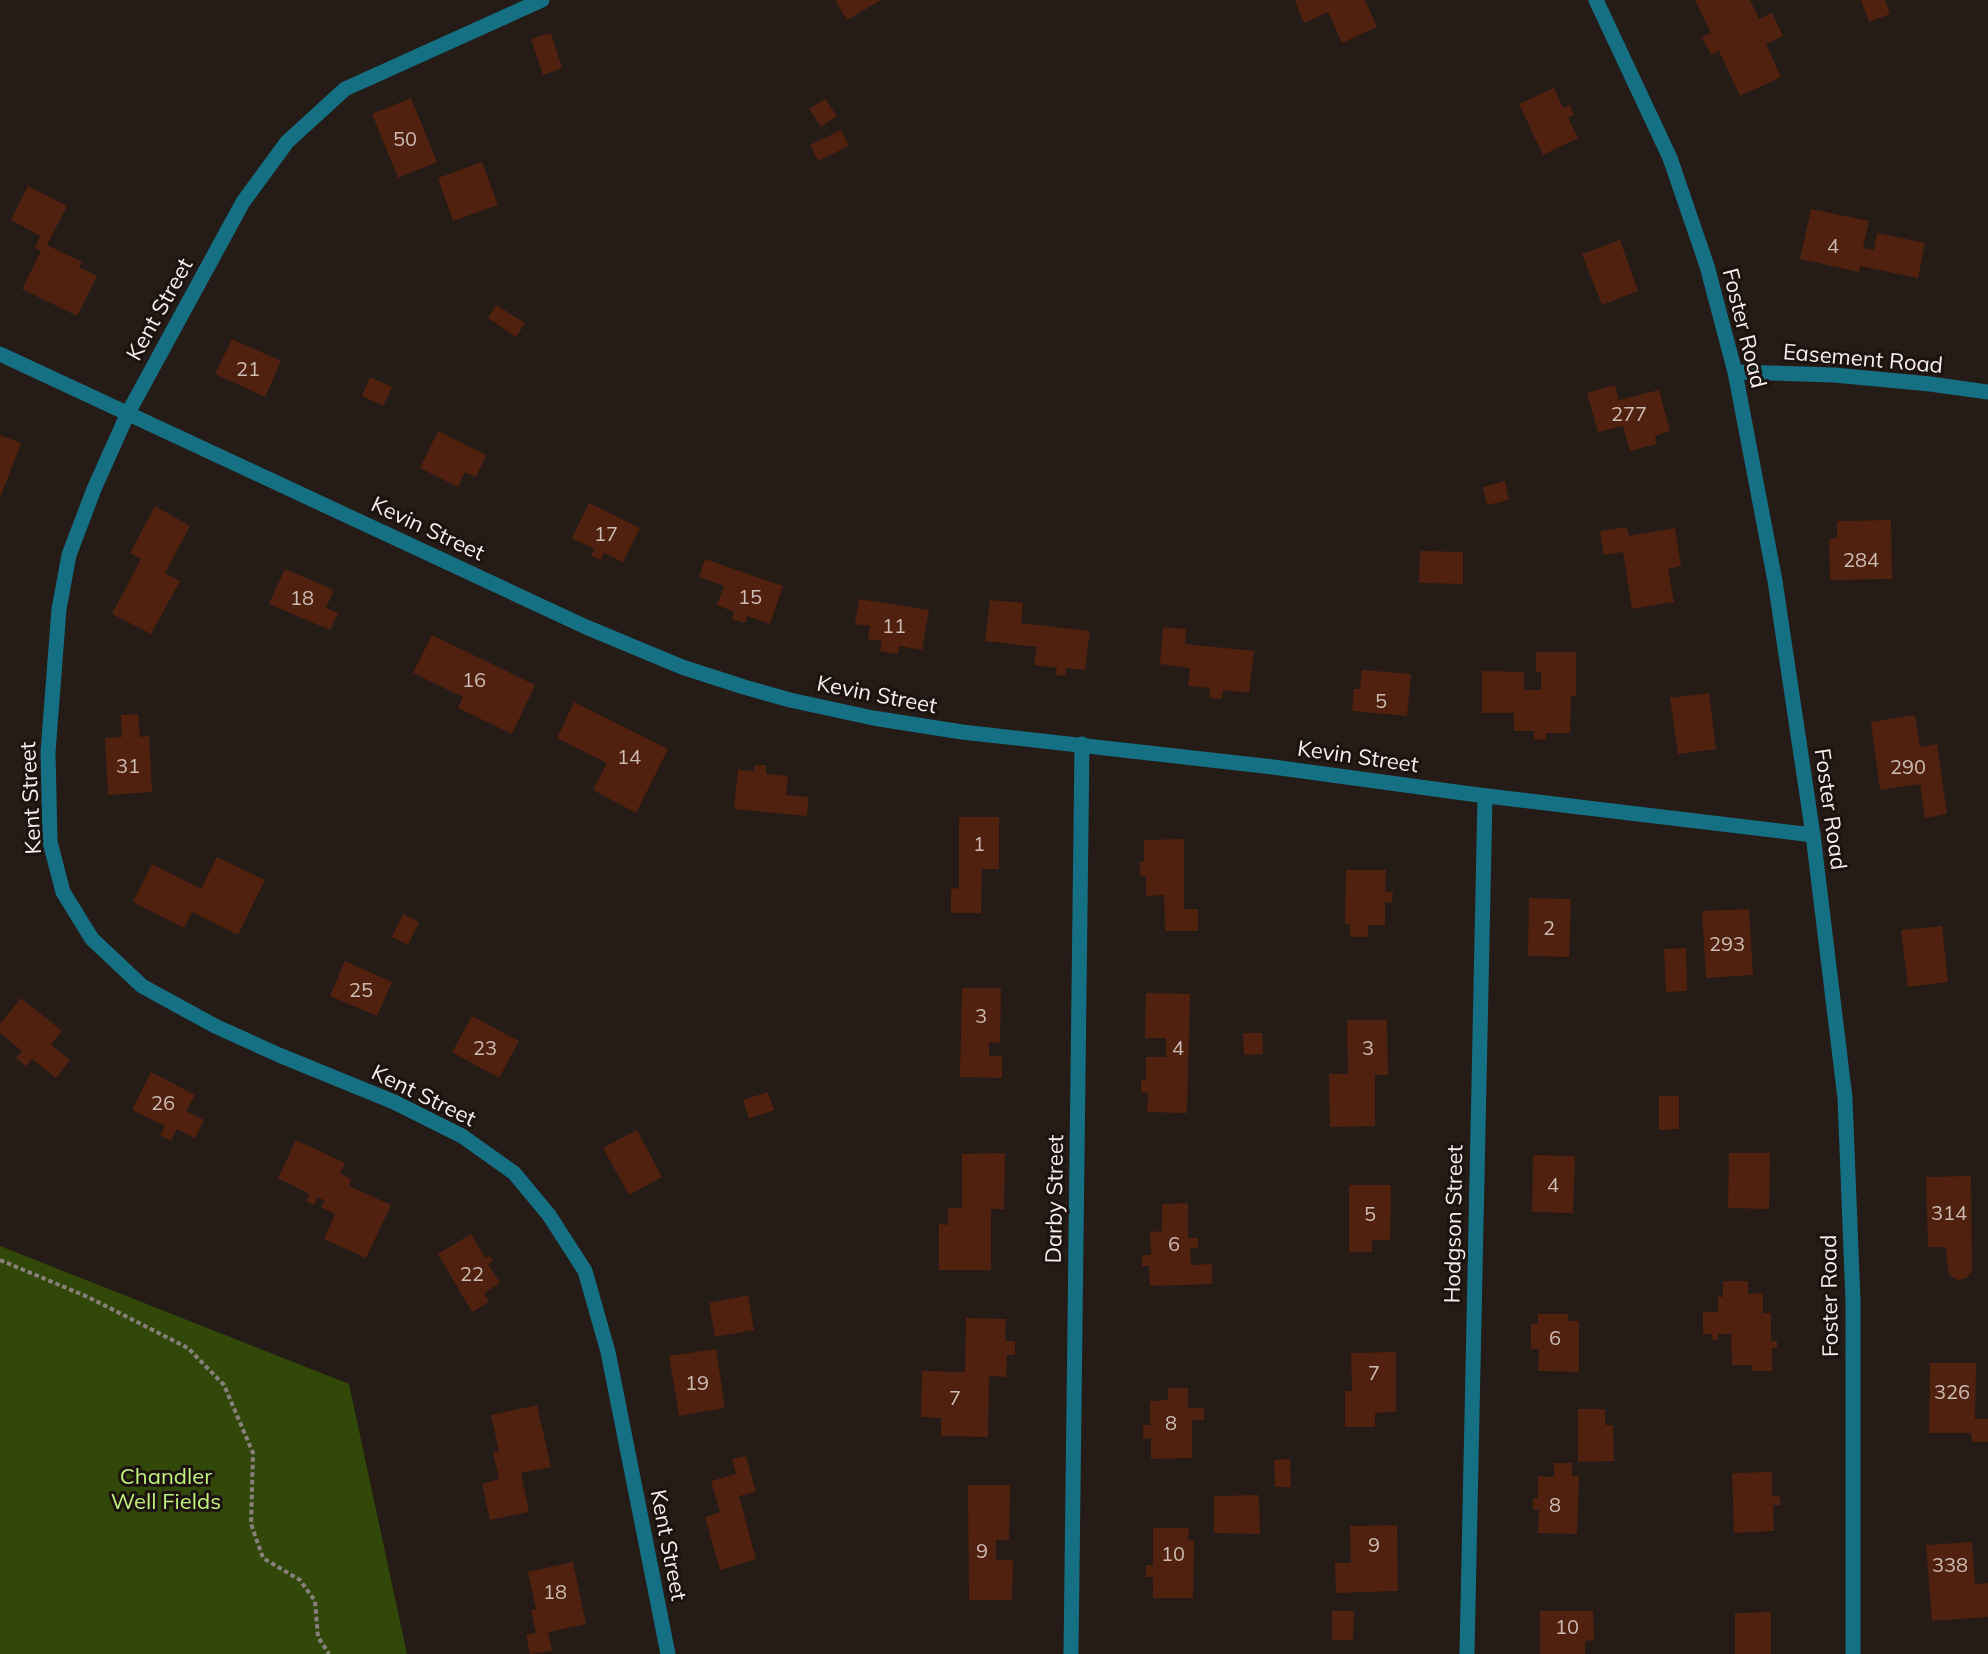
<svg xmlns="http://www.w3.org/2000/svg" width="1988" height="1654" font-family="Mulish,sans-serif">
  <style>
    .green { fill: #314808 }
    .building { fill: #50210e }
    .lines { fill: none; stroke-linecap: round; stroke-linejoin: round }
    .path { stroke: #89807d; stroke-width: 4; stroke-dasharray: 4.5 3; stroke-linecap: butt }
    .minor { stroke: #157084; stroke-width: 15 }
    .labels { text-anchor: middle; dominant-baseline: central; stroke-width: 6; stroke-linejoin: round; paint-order: stroke }
    .number-label { font-size: 20px; fill: #cdbcb5 }
    .street-label { font-size: 22px; fill: #f7f0ed; stroke: #1c120e }
    .park-label { font-size: 22px; fill: #c0f37b; stroke: #1c120e }
  </style>
  <rect width="100%" height="100%" fill="#251b17"/>
  <polygon class="green" points="0,1246 349,1384 407,1654 0,1654"/>
  <g class="building">
    <polygon points="835,0 881,0 847,20"/>
    <polygon points="1297,0 1365,0 1377,27 1342,43 1328,12 1304,23 1295,1"/>
    <polygon points="1695,0 1750,0 1759,19 1772,13 1783,36 1766,44 1781,77 1740,96 1719,51 1711,55 1702,37 1711,33"/>
    <polygon points="1861,0 1885,0 1890,14 1869,22"/>
    <polygon points="551,33 562,68 543,75 531,39"/>
    <polygon points="1554,88 1563,108 1570,105 1574,115 1568,118 1578,138 1543,155 1519,104"/>
    <polygon points="411,98 437,162 398,178 372,114"/>
    <polygon points="825,99 837,116 821,127 809,109"/>
    <polygon points="841,130 849,146 818,161 810,145"/>
    <polygon points="482,162 498,205 453,221 438,178"/>
    <polygon points="28,186 67,206 47,245 82,262 79,267 97,276 77,316 22,289 41,251 35,248 40,236 11,220"/>
    <polygon points="1811,209 1869,221 1863,248 1874,250 1877,233 1925,243 1918,278 1860,266 1859,272 1800,259"/>
    <polygon points="1620,240 1638,291 1602,305 1582,254"/>
    <polygon points="496,305 525,323 516,337 488,318"/>
    <polygon points="232,339 281,361 265,397 215,374"/>
    <polygon points="370,377 392,387 383,406 362,396"/>
    <polygon points="1615,385 1619,400 1659,390 1670,431 1655,436 1657,444 1630,451 1623,426 1598,432 1587,393"/>
    <polygon points="438,431 486,455 476,477 465,472 458,487 420,468"/>
    <polygon points="0,435 21,443 0,498"/>
    <polygon points="1505,481 1509,500 1487,505 1483,487"/>
    <polygon points="589,503 640,528 623,562 604,553 601,560 591,556 594,549 572,538"/>
    <polygon points="155,506 190,526 165,573 180,581 151,634 112,614 141,559 130,553"/>
    <polygon points="1891,520 1892,579 1830,580 1829,539 1837,538 1837,521"/>
    <polygon points="1627,527 1629,536 1675,528 1681,566 1668,569 1674,602 1632,609 1623,552 1604,555 1600,531"/>
    <polygon points="1420,551 1463,552 1463,584 1419,583"/>
    <polygon points="705,559 783,586 770,624 747,616 745,623 732,619 734,612 717,605 724,586 699,577"/>
    <polygon points="285,569 334,590 326,608 338,613 330,630 269,604"/>
    <polygon points="859,599 929,610 922,650 899,646 898,654 880,651 882,641 868,639 870,626 855,624"/>
    <polygon points="990,600 1023,603 1021,623 1090,631 1085,670 1066,668 1065,676 1056,675 1057,668 1034,665 1037,647 985,641"/>
    <polygon points="1163,627 1186,629 1185,644 1254,651 1249,693 1223,690 1222,699 1209,698 1210,688 1188,686 1190,668 1160,664"/>
    <polygon points="432,635 535,685 512,734 458,708 463,697 413,673"/>
    <polygon points="1536,652 1576,652 1576,696 1571,696 1570,733 1546,733 1546,740 1534,739 1534,731 1514,731 1514,713 1482,713 1482,671 1524,672 1524,690 1541,690 1541,672 1536,673"/>
    <polygon points="1362,670 1411,674 1407,716 1352,711 1354,689 1360,689"/>
    <polygon points="1709,693 1716,749 1678,754 1670,698"/>
    <polygon points="574,702 668,749 636,813 593,790 607,763 557,738"/>
    <polygon points="138,714 140,737 149,736 152,792 108,795 105,738 122,737 121,715"/>
    <polygon points="1915,715 1920,747 1937,744 1947,814 1925,818 1920,784 1880,790 1871,722"/>
    <polygon points="755,765 766,765 766,774 788,776 786,795 809,797 807,816 734,809 738,770 754,771"/>
    <polygon points="959,817 999,817 999,869 982,869 981,913 951,913 951,889 959,888"/>
    <polygon points="1184,839 1184,909 1198,909 1198,931 1165,931 1164,895 1146,896 1146,877 1140,876 1140,862 1144,861 1144,840"/>
    <polygon points="217,857 265,880 238,935 192,912 184,928 133,902 152,864 201,889"/>
    <polygon points="1346,870 1386,870 1385,892 1393,892 1392,902 1385,902 1385,925 1368,925 1368,937 1350,937 1350,924 1345,924"/>
    <polygon points="1529,898 1571,899 1569,957 1528,956"/>
    <polygon points="1749,909 1753,975 1706,978 1702,911"/>
    <polygon points="403,914 419,922 408,945 392,937"/>
    <polygon points="1942,926 1948,982 1908,987 1901,930"/>
    <polygon points="1686,948 1687,991 1666,992 1664,949"/>
    <polygon points="345,961 392,982 377,1016 330,996"/>
    <polygon points="962,988 1001,988 1000,1043 989,1042 989,1056 1002,1056 1002,1078 960,1077"/>
    <polygon points="1146,993 1190,994 1187,1113 1147,1112 1148,1093 1141,1092 1141,1079 1146,1080 1146,1057 1166,1057 1166,1038 1145,1038"/>
    <polygon points="21,998 62,1031 51,1045 70,1060 56,1078 32,1059 26,1066 16,1058 22,1051 0,1033 0,1024"/>
    <polygon points="472,1016 519,1041 499,1078 452,1052"/>
    <polygon points="1347,1020 1387,1020 1388,1075 1375,1075 1375,1126 1330,1127 1329,1074 1348,1074"/>
    <polygon points="1243,1033 1262,1033 1263,1054 1244,1055"/>
    <polygon points="151,1072 195,1095 186,1111 204,1120 195,1138 177,1129 171,1141 160,1135 165,1126 132,1110"/>
    <polygon points="768,1092 774,1110 749,1119 743,1100"/>
    <polygon points="1659,1096 1679,1096 1679,1129 1659,1130"/>
    <polygon points="637,1130 662,1177 629,1195 603,1148"/>
    <polygon points="296,1140 345,1163 340,1173 351,1179 349,1186 391,1205 366,1258 324,1239 335,1214 321,1207 325,1201 318,1197 314,1205 306,1201 310,1194 278,1178"/>
    <polygon points="1005,1153 1004,1209 991,1209 991,1270 939,1270 939,1224 948,1225 948,1208 962,1208 962,1154"/>
    <polygon points="1729,1153 1770,1153 1769,1209 1728,1208"/>
    <polygon points="1533,1155 1575,1156 1573,1213 1532,1212"/>
    <polygon points="1971,1176 1972,1272 1966,1278 1958,1280 1952,1277 1948,1272 1946,1247 1928,1247 1926,1177"/>
    <polygon points="1349,1185 1391,1185 1390,1240 1372,1240 1372,1252 1349,1252"/>
    <polygon points="1188,1203 1188,1238 1198,1238 1198,1248 1190,1248 1191,1265 1212,1264 1212,1284 1150,1286 1149,1266 1142,1266 1142,1255 1151,1255 1150,1232 1162,1231 1162,1204"/>
    <polygon points="471,1234 485,1258 490,1255 493,1261 488,1264 500,1283 484,1293 489,1302 472,1312 438,1254"/>
    <polygon points="1723,1281 1748,1281 1748,1294 1763,1293 1763,1313 1771,1313 1771,1341 1777,1341 1777,1348 1772,1348 1772,1371 1752,1371 1752,1365 1732,1365 1731,1334 1718,1334 1718,1340 1712,1339 1712,1334 1703,1334 1703,1312 1718,1312 1718,1297 1723,1297"/>
    <polygon points="748,1295 754,1330 715,1337 709,1303"/>
    <polygon points="1538,1314 1568,1314 1568,1321 1579,1321 1579,1372 1538,1371 1539,1349 1531,1349 1531,1324 1538,1324"/>
    <polygon points="966,1318 1006,1319 1005,1341 1015,1341 1015,1355 1007,1355 1006,1377 989,1376 988,1437 941,1436 941,1418 921,1417 922,1371 965,1372"/>
    <polygon points="716,1349 725,1408 679,1416 669,1356"/>
    <polygon points="1396,1352 1396,1412 1375,1413 1375,1427 1345,1427 1345,1391 1352,1391 1351,1353"/>
    <polygon points="1930,1363 1976,1363 1975,1419 1988,1419 1988,1442 1972,1442 1971,1433 1929,1433"/>
    <polygon points="1168,1388 1188,1388 1188,1408 1204,1408 1204,1420 1192,1420 1192,1458 1151,1459 1151,1438 1143,1438 1143,1425 1150,1425 1150,1401 1168,1400"/>
    <polygon points="537,1405 551,1467 521,1473 529,1512 490,1520 482,1484 499,1479 493,1452 499,1451 491,1415"/>
    <polygon points="1578,1409 1605,1409 1605,1425 1613,1425 1614,1461 1578,1462"/>
    <polygon points="746,1456 756,1492 739,1496 756,1559 720,1570 705,1517 720,1512 711,1481 736,1474 732,1459"/>
    <polygon points="1290,1459 1291,1487 1275,1487 1274,1460"/>
    <polygon points="1554,1463 1572,1463 1572,1476 1579,1476 1577,1534 1538,1533 1539,1510 1533,1510 1533,1498 1538,1498 1538,1476 1554,1477"/>
    <polygon points="1772,1472 1772,1496 1780,1497 1780,1505 1773,1505 1774,1531 1734,1533 1732,1473"/>
    <polygon points="968,1485 1010,1485 1009,1540 996,1540 996,1560 1013,1560 1012,1600 969,1600"/>
    <polygon points="1259,1495 1260,1534 1214,1533 1214,1496"/>
    <polygon points="1397,1525 1398,1591 1336,1593 1335,1563 1351,1563 1350,1526"/>
    <polygon points="1153,1528 1189,1528 1188,1540 1194,1541 1193,1598 1153,1598 1153,1577 1146,1577 1146,1565 1153,1565"/>
    <polygon points="1972,1542 1975,1584 1988,1583 1988,1617 1932,1621 1926,1545"/>
    <polygon points="573,1562 586,1624 548,1632 552,1651 530,1654 526,1635 536,1633 531,1610 536,1609 528,1572"/>
    <polygon points="1332,1611 1354,1611 1353,1640 1332,1640"/>
    <polygon points="1540,1611 1593,1611 1594,1640 1585,1641 1585,1654 1540,1654"/>
    <polygon points="1771,1612 1771,1654 1735,1654 1735,1613"/>
  </g>
  <g class="lines">
    <polyline class="path" points="0,1260 88,1297 188,1348 224,1385 253,1453 251,1524 263,1558 300,1580 315,1601 318,1637 329,1654"/>
    <g class="minor">
      <polyline points="542,0 345,89 287,142 243,202 128,413 94,489 69,555 59,609 48,752 50,842 63,892 92,939 142,986 215,1026 279,1055 394,1102 462,1136 514,1173 549,1215 585,1271 608,1352 668,1654"/>
      <polyline points="1596,0 1670,158 1707,266 1735,372 1775,581 1813,835 1845,1098 1853,1301 1853,1654"/>
      <polyline points="0,354 586,627 682,667 744,687 790,700 873,718 962,732 1273,767 1471,794 1813,835"/>
      <polyline points="1735,372 1834,375 1930,384 1988,392"/>
      <polyline points="1071,1654 1082,744"/>
      <polyline points="1467,1654 1485,796"/>
    </g>
  </g>
  <g class="labels">
    <g class="number-label">
      <text x="405" y="138">50</text>
      <text x="1833" y="245">4</text>
      <text x="248" y="368">21</text>
      <text x="1629" y="413">277</text>
      <text x="606" y="533">17</text>
      <text x="1861" y="559">284</text>
      <text x="750" y="596">15</text>
      <text x="302" y="597">18</text>
      <text x="894" y="625">11</text>
      <text x="474" y="679">16</text>
      <text x="1381" y="700">5</text>
      <text x="629" y="756">14</text>
      <text x="128" y="765">31</text>
      <text x="1908" y="766">290</text>
      <text x="979" y="843">1</text>
      <text x="1549" y="927">2</text>
      <text x="1727" y="943">293</text>
      <text x="361" y="989">25</text>
      <text x="981" y="1015">3</text>
      <text x="485" y="1047">23</text>
      <text x="1178" y="1047">4</text>
      <text x="1368" y="1047">3</text>
      <text x="163" y="1102">26</text>
      <text x="1553" y="1184">4</text>
      <text x="1949" y="1212">314</text>
      <text x="1370" y="1213">5</text>
      <text x="1174" y="1243">6</text>
      <text x="472" y="1273">22</text>
      <text x="1555" y="1337">6</text>
      <text x="1374" y="1372">7</text>
      <text x="697" y="1382">19</text>
      <text x="1952" y="1391">326</text>
      <text x="955" y="1397">7</text>
      <text x="1171" y="1422">8</text>
      <text x="1555" y="1504">8</text>
      <text x="1374" y="1544">9</text>
      <text x="982" y="1550">9</text>
      <text x="1173" y="1553">10</text>
      <text x="1950" y="1564">338</text>
      <text x="555" y="1591">18</text>
      <text x="1567" y="1626">10</text>
    </g>
    <g class="street-label">
      <text transform="translate(159 309) rotate(-61)">Kent Street</text>
      <text transform="translate(1745 328) rotate(76)">Foster Road</text>
      <text transform="translate(1863 358) rotate(5)">Easement Road</text>
      <text transform="translate(428 528) rotate(25)">Kevin Street</text>
      <text transform="translate(877 694) rotate(11)">Kevin Street</text>
      <text transform="translate(1358 756) rotate(8)">Kevin Street</text>
      <text transform="translate(30 798) rotate(-93)">Kent Street</text>
      <text transform="translate(1831 809) rotate(82)">Foster Road</text>
      <text transform="translate(424 1095) rotate(26)">Kent Street</text>
      <text transform="translate(1054 1199) rotate(-89)">Darby Street</text>
      <text transform="translate(1453 1224) rotate(-89)">Hodgson Street</text>
      <text transform="translate(1829 1296) rotate(-91)">Foster Road</text>
      <text transform="translate(669 1545) rotate(79)">Kent Street</text>
    </g>
    <g class="park-label">
      <text x="166" y="1476">Chandler<tspan x="166" dy="25">Well Fields</tspan></text>
    </g>
  </g>
</svg>
